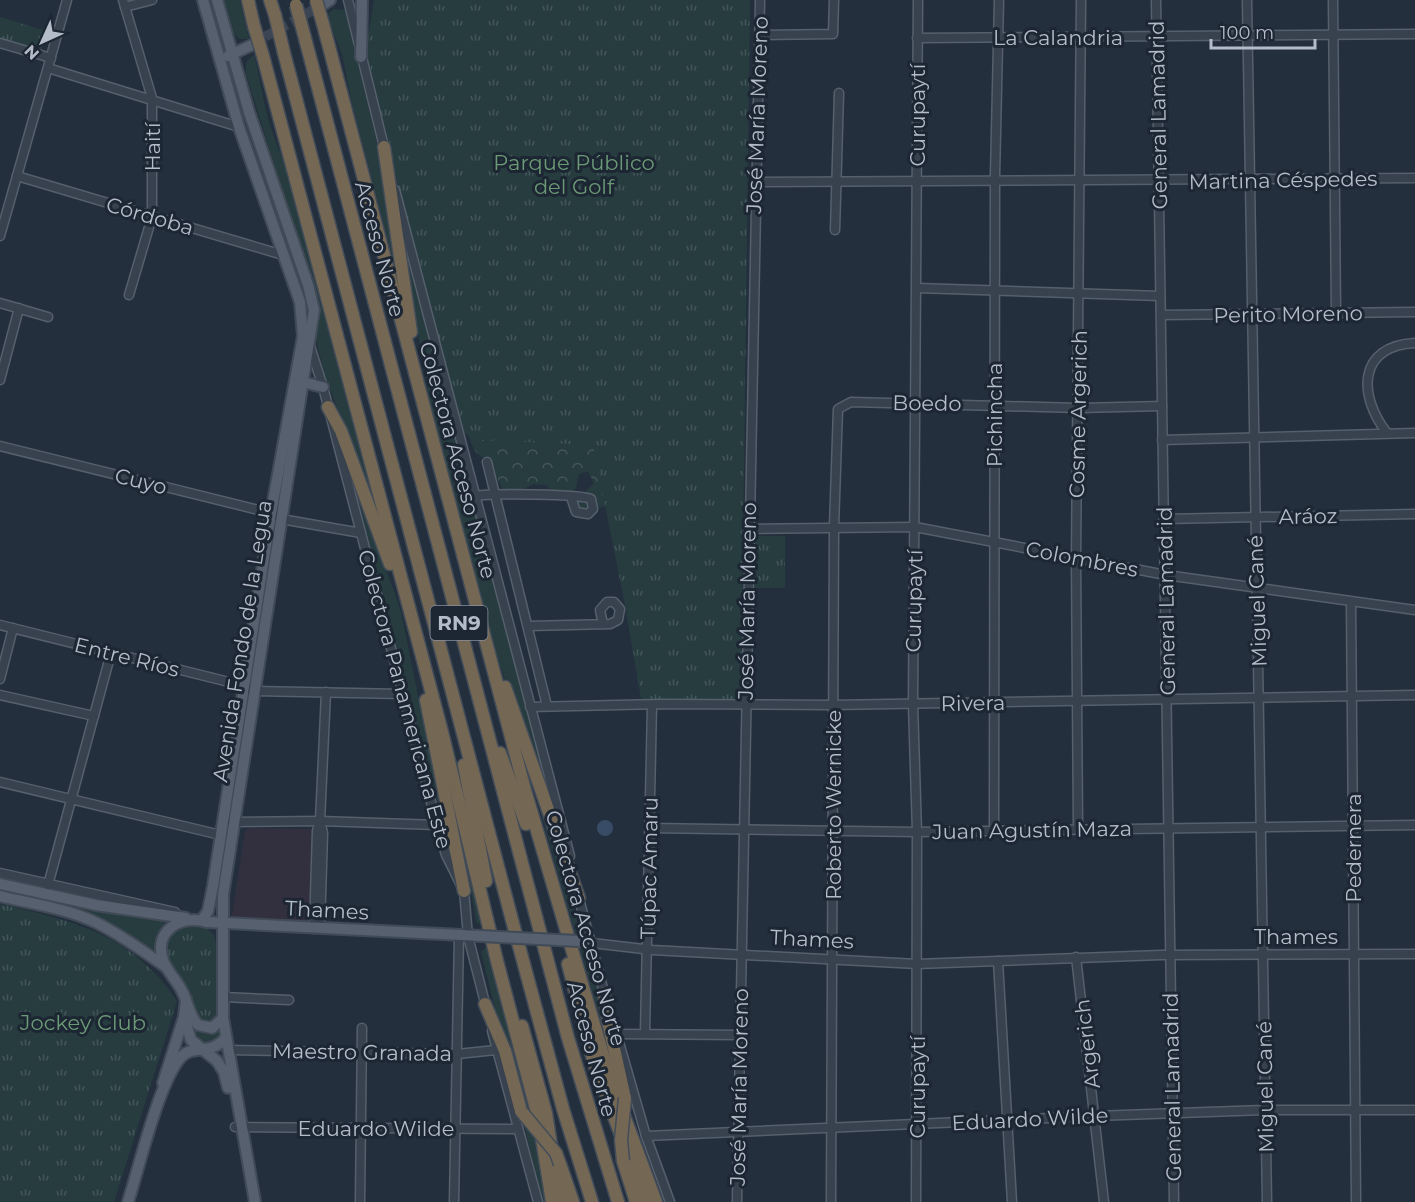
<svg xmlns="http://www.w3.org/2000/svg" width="1415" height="1202" font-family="Montserrat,sans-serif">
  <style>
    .medical { fill: #32303f }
    .grass { fill: #263c3f }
    .forest { fill: url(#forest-crowns) }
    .park { fill: url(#park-tufts) }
    .water { fill: #394c67 }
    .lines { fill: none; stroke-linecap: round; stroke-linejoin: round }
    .major-tunnel { stroke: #3a4453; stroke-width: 10; stroke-dasharray: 10 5; stroke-linecap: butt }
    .minor-casing { stroke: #565f6c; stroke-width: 11 }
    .major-casing { stroke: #414a57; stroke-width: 14 }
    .highway-casing { stroke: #434c59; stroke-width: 15 }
    .minor { stroke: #38414e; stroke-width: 8 }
    .major { stroke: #56606e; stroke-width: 10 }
    .highway { stroke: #746855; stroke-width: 12 }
    .major-bridge-casing { stroke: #414a57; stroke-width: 14; stroke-linecap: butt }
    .highway-bridge-casing { stroke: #434c59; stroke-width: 15; stroke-linecap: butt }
    .major-bridge { stroke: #56606e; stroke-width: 10 }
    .highway-bridge { stroke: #746855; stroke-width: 12 }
    .labels { text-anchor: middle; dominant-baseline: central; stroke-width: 6; stroke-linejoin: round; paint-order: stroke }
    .shield { fill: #1d2633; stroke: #878f9c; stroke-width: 1.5 }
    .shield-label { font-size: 20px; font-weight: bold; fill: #b4bcc9 }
    .street-label { font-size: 21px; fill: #b4bcc9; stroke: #1d2633 }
    .park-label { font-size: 21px; fill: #6b9a76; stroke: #1d2633 }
  </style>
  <defs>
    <pattern id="forest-crowns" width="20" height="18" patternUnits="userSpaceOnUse" patternTransform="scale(1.5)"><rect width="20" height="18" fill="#263c3f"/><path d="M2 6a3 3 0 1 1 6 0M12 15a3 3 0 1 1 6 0" fill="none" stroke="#435659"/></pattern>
    <pattern id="park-tufts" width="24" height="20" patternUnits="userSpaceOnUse" patternTransform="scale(1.5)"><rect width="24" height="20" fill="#263c3f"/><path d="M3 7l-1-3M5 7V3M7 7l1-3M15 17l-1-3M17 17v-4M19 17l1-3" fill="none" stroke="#435659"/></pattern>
  </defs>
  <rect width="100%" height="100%" fill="#242f3e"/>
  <polygon class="medical" points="249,828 310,829 313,832 311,918 308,921 236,919 232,915 245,831"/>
  <g class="grass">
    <polygon points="222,0 240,0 249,39 240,39 230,30"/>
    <polygon points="334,9 345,10 383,167 401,290 352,104 342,54 326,15"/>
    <path d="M254,54C263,91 265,120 282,156L374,504L325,376L315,336L318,305L246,74V63Z"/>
    <polygon points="402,236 558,829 495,651 429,399"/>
    <polygon points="350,468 401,611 445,831"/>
    <path d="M517,731L580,929C575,944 589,952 593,965L611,1056Z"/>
    <polygon points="441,742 486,927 476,922 469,879 459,849"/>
    <path d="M0,888L168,919C158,929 153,940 155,955L122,931L71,907L0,891Z"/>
    <polygon points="486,947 491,947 534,1118 540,1176 547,1202 543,1202 481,952"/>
    <polygon points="190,1025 206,1034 220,1030 221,1037 217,1044 198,1044"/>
  </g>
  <path class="forest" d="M588,428L613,505L596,508L591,513L571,506L594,483L588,471L579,474L576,488L571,492H554L546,485L534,484L516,492L503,490L488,459C474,456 472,445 468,433Z"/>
  <g class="park">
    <polygon points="374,0 750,0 741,700 642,704 625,605 593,445 483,440 464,433 397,181 366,49"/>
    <polygon points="0,17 46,31 41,50 0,38"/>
    <polygon points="753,536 785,536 785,588 750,588"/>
    <path d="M0,904C74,921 132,934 177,1001L114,1202H0Z"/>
    <polygon points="201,923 214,935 216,944 217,1011 216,1017 206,1022 200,1019 188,991 166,956 166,939 176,926"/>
  </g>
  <circle class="water" cx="605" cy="828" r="8"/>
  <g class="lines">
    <polyline class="major-tunnel" points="252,44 322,5"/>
    <defs>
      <g id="minor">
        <polyline points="123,0 152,98 152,217 129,295"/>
        <polyline points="348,0 385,151"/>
        <polyline points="1156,0 1174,1202"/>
        <polyline points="1247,0 1267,1202"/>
        <polyline points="1333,0 1336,313"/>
        <polyline points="125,7 152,0"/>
        <polyline points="759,35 833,34 834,0"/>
        <polyline points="917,38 1415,34"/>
        <polyline points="0,43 51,58"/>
        <polyline points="48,68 239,127"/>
        <polyline points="17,176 283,255"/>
        <polyline points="755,182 1415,178"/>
        <polyline points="395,190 570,856"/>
        <polyline points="835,230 839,93"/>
        <polyline points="0,236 67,0"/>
        <polyline points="917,288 1160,296"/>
        <polyline points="0,303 48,317"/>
        <polyline points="1161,315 1415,312"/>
        <polyline points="309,343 323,387 437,825 446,855 464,891 468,936 486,1007"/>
        <polyline points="0,380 19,308"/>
        <path d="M1387,433C1358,396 1357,346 1415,343"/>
        <polyline points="1162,440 1415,433"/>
        <polyline points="0,446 271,513 281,519 361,533"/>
        <polyline points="487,462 547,706"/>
        <path d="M475,496C491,493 581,494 591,499L593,509L588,514L576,512L571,497"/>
        <polyline points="1164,519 1415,514"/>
        <polyline points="748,529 915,527 1166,575 1415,610"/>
        <polyline points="1351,602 1356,1202"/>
        <polyline points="0,625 233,683 253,691 402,694"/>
        <polyline points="529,626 610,624 618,620 620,609 614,602 607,602 600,610 603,624"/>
        <polyline points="0,679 13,628"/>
        <polyline points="0,695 94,716"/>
        <polyline points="530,707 662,704 833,705 1415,695"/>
        <polyline points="0,782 208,832 220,835 223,832"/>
        <polyline points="320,821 323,833 320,929"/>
        <polyline points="231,822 320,821 437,825"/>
        <polyline points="650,828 917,832 1415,825"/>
        <polyline points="1078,828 1076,559 1081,0"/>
        <polyline points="994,830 995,176 999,0"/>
        <polyline points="0,873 175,912"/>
        <polyline points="48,885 111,653"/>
        <polyline points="578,895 605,996"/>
        <polyline points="314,929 317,831 320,821 326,692"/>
        <polyline points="592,943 652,950 917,964 1161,955 1415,954"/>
        <polyline points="1076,957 1104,1202"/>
        <polyline points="998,961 1012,1202"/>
        <polyline points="223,997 289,1000"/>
        <polyline points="614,1025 646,1136 670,1202"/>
        <polyline points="492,1031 538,1202"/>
        <polyline points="645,1032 652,705"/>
        <polyline points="617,1034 740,1035"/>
        <polyline points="228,1050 457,1054 496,1050"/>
        <polyline points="235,1127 518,1129"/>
        <polyline points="646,1136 1095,1116 1264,1110 1415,1110"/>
        <polyline points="360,1202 362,1028"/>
        <polyline points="454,1202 459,935"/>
        <polyline points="737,1202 760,0"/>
        <polyline points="831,1202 834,527 838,409 851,402 1079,408 1162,406"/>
        <polyline points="916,1202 917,832 913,704 918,0"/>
      </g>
      <g id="major">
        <polyline points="217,0 249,112 308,285 314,310 223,895 223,1018 255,1202"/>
        <polyline points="322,5 330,0"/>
        <polyline points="228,56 252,45"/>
        <polyline points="361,57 362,0"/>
        <polyline points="298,381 323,387"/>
        <polyline points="0,884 96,905 186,918"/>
        <path d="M0,896C32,904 65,908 95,922C120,934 143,951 166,967"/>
        <polyline points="202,920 208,911 213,886 271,513 303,336 300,302 239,127 203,0"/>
        <polyline points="207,922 481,936"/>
        <path d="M207,922C182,914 153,930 163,960C167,972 177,980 182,991C188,1002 189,1016 198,1025L212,1028L223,1018"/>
        <polyline points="578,941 592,943"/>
        <polyline points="186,1000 184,1017 191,1040 217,1061 224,1072 228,1088"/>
        <polyline points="163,1083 184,1017"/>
        <path d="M128,1202C139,1168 159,1081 181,1057C193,1044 212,1056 226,1037"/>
      </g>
      <g id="highway">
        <polyline points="248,0 254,26"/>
        <polyline points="270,0 275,15"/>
        <polyline points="323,24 525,790 608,1072 656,1202"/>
        <polyline points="306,42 568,1038 618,1202"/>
        <polyline points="284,53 512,920 563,1109 592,1202"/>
        <polyline points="263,56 442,732 497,961 539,1120 552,1202"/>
        <polyline points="384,147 411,332"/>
        <polyline points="328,407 341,431 390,564"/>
        <polyline points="505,687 579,898"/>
        <polyline points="426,700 464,891"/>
        <polyline points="500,753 526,824"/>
        <polyline points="464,765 486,881"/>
        <polyline points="568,964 594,1063 646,1202"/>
        <polyline points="604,993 609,1026 625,1098"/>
        <polyline points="485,1004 505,1051 521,1111"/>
        <polyline points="522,1026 546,1113 555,1171 563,1202"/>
        <polyline points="623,1161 636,1202"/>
        <polyline points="560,1164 573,1202"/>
      </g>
    </defs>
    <use href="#minor" class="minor-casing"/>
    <use href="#major" class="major-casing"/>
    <use href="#highway" class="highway-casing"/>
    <use href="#minor" class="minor"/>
    <use href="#major" class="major"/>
    <use href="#highway" class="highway"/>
    <defs>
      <polyline id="major-bridge" points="481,936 578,941"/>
      <g id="highway-bridge">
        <polyline points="316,0 323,24"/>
        <polyline points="296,5 306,42"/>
        <polyline points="275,15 284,53"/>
        <polyline points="254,26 263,56"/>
        <polyline points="521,1111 556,1153 560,1164"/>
        <polyline points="623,1161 621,1140 625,1098"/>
      </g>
    </defs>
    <use href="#major-bridge" class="major-bridge-casing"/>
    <use href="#highway-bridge" class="highway-bridge-casing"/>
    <use href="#major-bridge" class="major-bridge"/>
    <use href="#highway-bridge" class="highway-bridge"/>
  </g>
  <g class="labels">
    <rect class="shield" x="430.5" y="606" width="57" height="34" rx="4.5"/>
    <g class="shield-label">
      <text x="459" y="623">RN9</text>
    </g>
    <g class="street-label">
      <text x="1058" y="37">La Calandria</text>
      <text transform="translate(757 115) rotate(-88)">José María Moreno</text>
      <text transform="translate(917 115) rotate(-90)">Curupaytí</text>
      <text transform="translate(1158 115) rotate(-91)">General Lamadrid</text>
      <text transform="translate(152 147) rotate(-90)">Haití</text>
      <text transform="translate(1283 180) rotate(-1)">Martina Céspedes</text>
      <text transform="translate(150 216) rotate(16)">Córdoba</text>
      <text transform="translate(380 249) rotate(75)">Acceso Norte</text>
      <text transform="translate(1288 314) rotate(-1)">Perito Moreno</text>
      <text transform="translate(927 403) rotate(1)">Boedo</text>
      <text transform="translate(1078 414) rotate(-89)">Cosme Argerich</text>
      <text transform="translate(994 415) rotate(-90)">Pichincha</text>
      <text transform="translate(458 460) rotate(75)">Colectora Acceso Norte</text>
      <text transform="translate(141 481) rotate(14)">Cuyo</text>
      <text transform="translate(1308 516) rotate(-1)">Aráoz</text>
      <text transform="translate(1082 559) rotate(11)">Colombres</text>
      <text transform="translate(747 601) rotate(-89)">José María Moreno</text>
      <text transform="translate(914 601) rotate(-89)">Curupaytí</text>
      <text transform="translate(1166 601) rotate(-91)">General Lamadrid</text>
      <text transform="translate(1257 601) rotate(-92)">Miguel Cané</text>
      <text transform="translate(242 641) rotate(-81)">Avenida Fondo de la Legua</text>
      <text transform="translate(127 657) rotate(14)">Entre Ríos</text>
      <text transform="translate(405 699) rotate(75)">Colectora Panamericana Este</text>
      <text transform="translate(973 703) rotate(-1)">Rivera</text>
      <text transform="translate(833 805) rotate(-90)">Roberto Wernicke</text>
      <text transform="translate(1032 830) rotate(-1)">Juan Agustín Maza</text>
      <text transform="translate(1353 848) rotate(-90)">Pedernera</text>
      <text transform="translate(649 868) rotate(-89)">Túpac Amaru</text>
      <text transform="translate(327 910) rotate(3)">Thames</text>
      <text transform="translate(586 928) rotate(74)">Colectora Acceso Norte</text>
      <text x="1296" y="936">Thames</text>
      <text transform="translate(812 939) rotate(3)">Thames</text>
      <text transform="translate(1087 1044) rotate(-97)">Argerich</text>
      <text transform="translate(592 1049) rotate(75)">Acceso Norte</text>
      <text transform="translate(362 1052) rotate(1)">Maestro Granada</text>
      <text transform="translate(739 1087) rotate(-89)">José María Moreno</text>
      <text transform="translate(917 1087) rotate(-90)">Curupaytí</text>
      <text transform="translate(1172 1087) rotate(-91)">General Lamadrid</text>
      <text transform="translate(1265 1087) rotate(-91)">Miguel Cané</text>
      <text transform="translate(1030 1119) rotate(-3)">Eduardo Wilde</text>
      <text x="376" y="1128">Eduardo Wilde</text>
    </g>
    <g class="park-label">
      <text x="574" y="162">Parque Público<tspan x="574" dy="24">del Golf</tspan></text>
      <text x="83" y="1022">Jockey Club</text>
    </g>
  </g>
  <g transform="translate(42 42) rotate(225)" stroke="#1d2633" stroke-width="4.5" paint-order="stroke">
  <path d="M0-4.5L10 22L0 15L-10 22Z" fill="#b4bcc9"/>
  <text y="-9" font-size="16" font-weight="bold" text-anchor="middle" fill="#b4bcc9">N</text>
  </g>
  <path d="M1211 39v9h104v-9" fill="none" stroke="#b4bcc9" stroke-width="3"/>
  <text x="1220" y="39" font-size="18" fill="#b4bcc9" stroke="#1d2633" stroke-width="4.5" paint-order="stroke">100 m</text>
</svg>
